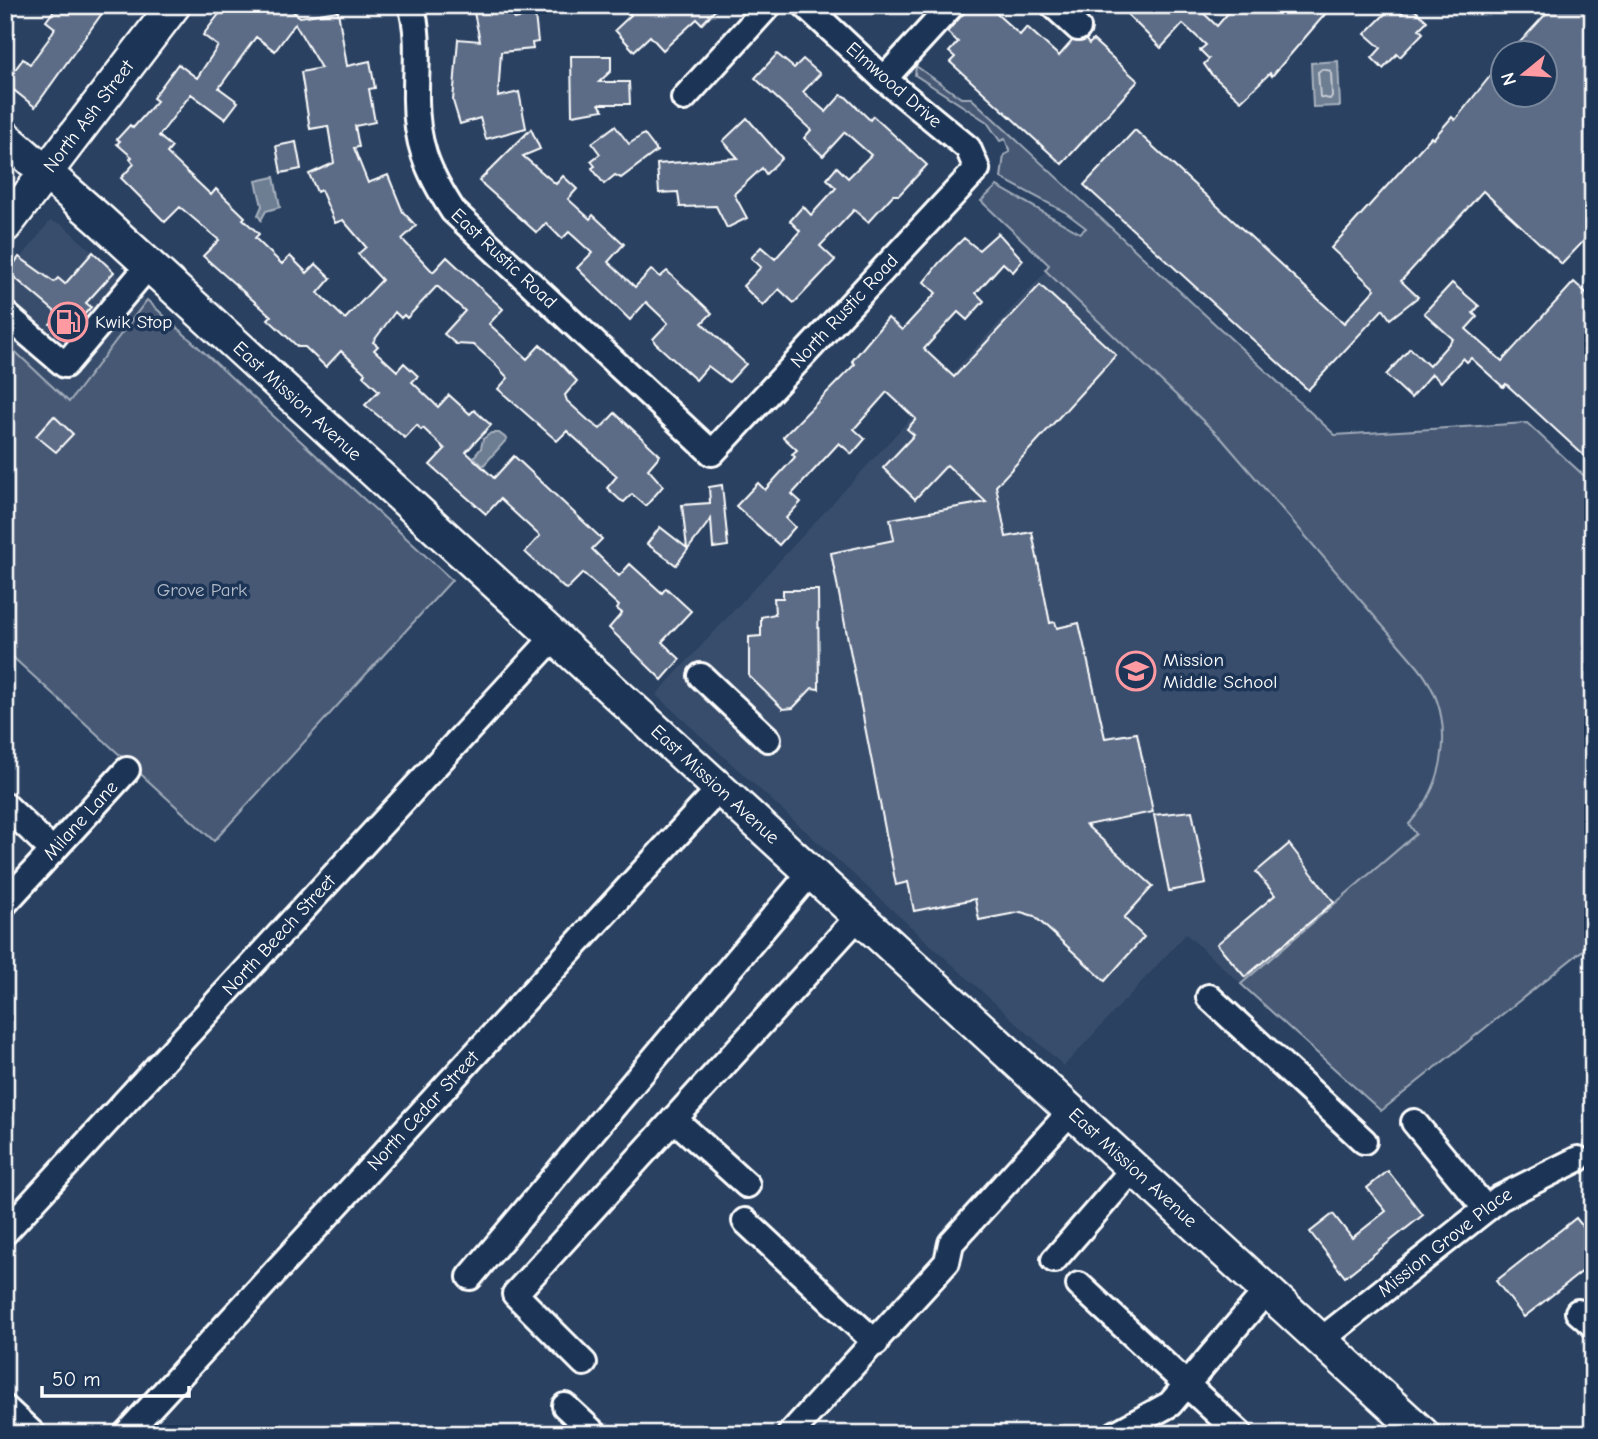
<svg xmlns="http://www.w3.org/2000/svg" width="1598" height="1439" font-family="'Comic Neue',sans-serif">
  <style>
    .built { fill: #394e6c }
    .green { fill: #465975; stroke: #a2acba; stroke-width: 2 }
    .water { fill: #6d7d92; stroke: #a7b1be; stroke-width: 2 }
    .lines { fill: none; stroke-linecap: round; stroke-linejoin: round }
    .shore { stroke: #c5cbd3; stroke-width: 2 }
    .building { fill: #5b6c86; stroke: #fff; stroke-width: 2; fill-rule: evenodd }
    .minor-casing { stroke: #fff; stroke-width: 30 }
    .major-casing { stroke: #fff; stroke-width: 37 }
    .minor { stroke: #1d3557; stroke-width: 24 }
    .major { stroke: #1d3557; stroke-width: 32 }
    .labels { text-anchor: middle; dominant-baseline: central; stroke-width: 7; stroke-linejoin: round; paint-order: stroke }
    .street-label { font-size: 19px; fill: #fff; stroke: #1d3557 }
    .poi-label { font-size: 19px; fill: #fff; stroke: #1d3557; text-anchor: start }
    .park-label { font-size: 19px; fill: #b5bdc8; stroke: #1d3557 }
  </style>
  <rect width="100%" height="100%" fill="#2a4161"/>
  <filter id="ink" filterUnits="userSpaceOnUse"><feTurbulence type="fractalNoise" baseFrequency=".0143" numOctaves="2"/><feDisplacementMap in="SourceGraphic" scale="14" xChannelSelector="R" yChannelSelector="G"/><feConvolveMatrix kernelMatrix="1 2 1 2 8 2 1 2 1" color-interpolation-filters="sRGB"/></filter>
  <g filter="url(#ink)">
    <g class="built">
      <polygon points="1097,216 1335,435 1527,423 1593,484 1593,942 1381,1111 1186,934 1064,1066 656,695"/>
      <polygon points="50,221 63,225 146,301 69,402 5,342 5,279"/>
    </g>
    <g class="green">
      <path d="M916,66L961,98H971L1335,435L1527,423L1593,484V942L1381,1111L1241,984L1416,834L1409,824C1449,781 1456,714 1418,667L1222,439L1045,270L1049,265L981,201L997,186L1080,233L1086,228L1065,212L1001,178L1004,155L1010,152L1005,139L1000,141L987,122L915,75Z"/>
      <polygon points="147,300 452,580 214,841 5,650 5,342 69,402"/>
    </g>
    <g class="water">
      <polygon points="1338,61 1340,106 1313,107 1311,63"/>
      <polygon points="274,177 280,207 266,211 261,220 258,215 262,206 256,181"/>
      <polygon points="491,433 499,433 507,439 483,466 474,457 481,448 483,439"/>
    </g>
    <g class="lines">
      <polygon class="shore" points="1322,69 1331,71 1332,96 1330,99 1320,97 1318,72"/>
    </g>
    <g class="building">
      <polygon points="58,5 72,12 77,5 108,5 35,107 5,83 23,59 30,64 48,40 55,28 46,21"/>
      <path d="M226,5H285L300,17L338,11L347,66L370,61L375,88L369,89L375,122L355,126L359,147L354,148L368,183L388,175L403,212L416,226L402,239L433,272L447,257L503,309L489,324L527,359L540,345L557,360L577,381L565,395L567,401L589,421L600,429L615,413L660,455L648,469L663,486L646,506L632,494L624,502L620,500L607,488L617,476L567,431L557,441L498,389L508,378L494,363L474,345L456,344L444,334L465,311L437,286L407,318L404,315L401,318L395,312L373,342L378,346L374,350L397,371L404,363L418,376L412,382L438,407L449,395L470,414L474,410L491,425L466,452L494,478L514,456L602,539L592,549L619,576L630,564L662,593L666,588L691,611L662,642L680,659L662,680L609,628L622,613L617,609L619,606L583,573L567,589L564,588L525,552L540,536L516,514L500,499L486,514L430,465L445,449L423,428L421,430L417,425L405,438L365,405L379,391L363,376L365,373L341,351L326,367L305,347H298L268,319L271,316L203,256L219,240L180,207L165,222L121,178L134,164L130,159L132,157L117,144L120,141L117,139L130,125L133,128L157,101L153,98L178,64L197,78L218,46L203,35ZM295,24L321,68L301,72L310,129L328,126L334,163L309,174L317,192L321,190L335,223L343,220L366,247L358,254L382,280L345,319L318,293L331,278L316,264L307,273L290,256L282,264L255,238L259,234L243,219L245,217L216,189L211,195L167,153L172,147L159,136L191,94L225,119L238,102L219,88L256,37L275,51Z"/>
      <polygon points="481,5 511,5 514,19 535,15 538,42 532,43 533,49 501,52 498,97 519,92 526,128 486,139 480,118 460,124 453,101 458,39 480,41 473,8"/>
      <polygon points="621,5 720,5 702,24 697,19 663,50 650,36 634,51 615,30 631,15"/>
      <polygon points="971,5 987,5 1020,35 1027,27 1059,56 1072,41 1086,40 1089,44 1093,40 1138,81 1062,164 950,62 955,57 949,52 958,42 947,32"/>
      <polygon points="1118,5 1195,5 1217,26 1235,5 1333,5 1272,76 1270,73 1241,101 1211,74 1204,64 1209,59 1200,50 1206,45 1183,24 1161,48"/>
      <polygon points="1394,5 1402,13 1409,5 1427,21 1419,29 1423,33 1400,57 1397,54 1383,69 1372,58 1381,48 1365,34"/>
      <polygon points="1554,5 1593,5 1593,231 1562,264 1483,191 1401,281 1418,297 1390,319 1383,309 1308,390 1084,185 1135,130 1344,323 1375,289 1331,248 1431,137 1433,139 1452,117 1455,120 1503,60 1503,94 1545,94 1545,52 1511,52"/>
      <polygon points="777,54 794,68 803,59 820,74 803,92 826,112 841,95 845,96 870,120 873,116 927,165 899,195 893,195 868,222 854,210 820,246 835,260 794,303 779,289 763,306 743,286 761,267 751,258 761,247 775,259 800,231 790,221 803,206 811,215 836,188 827,179 837,167 848,178 871,155 845,132 823,156 804,138 811,130 755,78"/>
      <polygon points="571,56 611,56 611,71 599,82 629,82 630,104 599,104 603,110 572,115"/>
      <polygon points="747,118 782,158 766,174 762,168 734,194 747,218 727,228 716,206 680,207 678,192 659,193 657,164 738,158 723,141"/>
      <polygon points="615,126 629,144 644,134 657,151 621,178 615,175 604,184 592,168 595,166 591,161 600,154 592,143"/>
      <polygon points="531,129 540,149 523,156 556,184 563,176 577,189 568,199 590,219 593,215 624,244 608,262 635,287 651,270 660,277 667,271 712,313 702,323 746,364 729,382 708,366 696,380 655,343 653,339 668,323 646,302 630,320 577,268 592,253 569,232 562,239 546,223 537,233 479,181"/>
      <polygon points="296,142 301,169 281,173 276,146"/>
      <polygon points="998,233 1023,260 1013,272 1003,263 976,293 984,301 967,320 958,312 924,349 954,377 1040,285 1116,355 996,486 1006,537 1032,532 1050,623 1055,622 1057,628 1079,623 1105,738 1137,733 1153,812 1086,825 1153,886 1124,918 1144,937 1105,981 1034,916 1021,912 979,920 975,899 914,911 908,882 896,885 831,553 894,540 890,519 986,502 947,465 915,499 883,468 914,435 907,429 916,419 887,392 854,429 865,439 852,454 839,443 792,494 801,502 786,518 795,527 779,545 736,506 758,483 765,490 795,457 792,454 797,450 783,437 855,364 852,361 888,318 902,330 936,293 924,282 939,263 964,238 979,250"/>
      <polygon points="93,252 114,272 86,303 91,307 64,337 50,324 59,315 8,272 19,257 54,282 58,278 65,284"/>
      <polygon points="1574,282 1593,299 1593,464 1506,384 1503,387 1471,358 1467,362 1463,358 1441,382 1432,374 1411,398 1386,375 1410,348 1429,366 1453,339 1424,313 1452,283 1479,306 1473,313 1477,317 1466,329 1502,361"/>
      <polygon points="54,416 73,434 56,452 36,436"/>
      <polygon points="722,485 728,546 713,548 711,519 676,565 647,544 660,527 687,548 682,505 710,503 709,487"/>
      <polygon points="783,590 818,590 819,689 812,688 793,708 783,709 749,676 749,637 761,636 761,617 775,614 774,598 783,598"/>
      <polygon points="1192,811 1206,884 1169,891 1154,815"/>
      <polygon points="1289,844 1334,902 1245,977 1217,944 1275,895 1256,872"/>
      <polygon points="1388,1171 1423,1215 1345,1277 1310,1232 1333,1214 1352,1238 1386,1211 1367,1188"/>
      <polygon points="1576,1218 1593,1239 1593,1263 1524,1317 1496,1281"/>
    </g>
    <g class="lines">
      <defs>
        <g id="minor">
          <path id="s1" d="M411,5C420,34 416,64 416,93C415,141 427,171 453,211L712,453L977,169L968,148L884,79L805,5"/>
          <polyline points="1053,5 1078,28"/>
          <polyline points="884,79 952,5"/>
          <polyline points="684,98 769,5"/>
          <polyline points="5,314 65,365 149,265"/>
          <polyline points="701,676 768,739"/>
          <polyline points="5,805 53,851"/>
          <path id="s2" d="M5,903L127,770"/>
          <polyline points="1209,997 1364,1141"/>
          <polyline points="674,1119 747,1185"/>
          <polyline points="1414,1122 1486,1209"/>
          <polyline points="745,1221 876,1343"/>
          <path id="s3" d="M5,1232L554,637"/>
          <polyline points="1054,1260 1134,1168"/>
          <polyline points="470,1277 811,872"/>
          <polyline points="1079,1285 1240,1434"/>
          <polyline points="1578,1312 1593,1325"/>
          <path id="s4" d="M1321,1340L1500,1198L1578,1159"/>
          <polyline points="584,1363 515,1294 859,916"/>
          <polyline points="565,1406 595,1434"/>
          <polyline points="5,1408 33,1434"/>
          <path id="s5" d="M126,1434L719,789"/>
          <polyline points="790,1434 947,1262 951,1243 1072,1110"/>
          <polyline points="1115,1434 1170,1404 1267,1290"/>
        </g>
        <g id="major">
          <path id="s6" d="M5,137L100,220L1423,1434"/>
          <path id="s7" d="M5,226L174,5"/>
        </g>
      </defs>
      <use href="#minor" class="minor-casing"/>
      <use href="#major" class="major-casing"/>
      <use href="#minor" class="minor"/>
      <use href="#major" class="major"/>
    </g>
  </g>
  <defs>
    <symbol id="fuel-ring" viewBox="-11 -11 22 22"><circle r="9.5" fill="#1d3557" stroke="#ff9aa2" stroke-width="1.5"/><path d="M-5.5-6h7V0h2V4h1.3V-2.5L3-4.5l.8-.8L6-3V5H2.5V1h-1V6h-7ZM-4.2-4.7v3.2H.2V-4.7Z" fill="#ff9aa2"/></symbol>
    <symbol id="school-ring" viewBox="-11 -11 22 22"><circle r="9.5" fill="#1d3557" stroke="#ff9aa2" stroke-width="1.5"/><path d="M0-5L7-2L0 1L-7-2ZM-4 1L0 2.5L4 1V4Q0 6-4 4Z" fill="#ff9aa2"/></symbol>
  </defs>
  <g fill-rule="evenodd">
    <use href="#fuel-ring" x="46" y="300" width="44" height="44"/>
    <use href="#school-ring" x="1114" y="649" width="44" height="44"/>
  </g>
  <g class="labels">
    <g class="street-label">
      <text transform="translate(894 85) rotate(41)">Elmwood Drive</text>
      <text stroke="none"><textPath href="#s7" startOffset="138">North Ash Street</textPath></text>
      <text stroke="none"><textPath href="#s1" startOffset="284">East Rustic Road</textPath></text>
      <text stroke="none"><textPath href="#s1" startOffset="763">North Rustic Road</textPath></text>
      <text stroke="none"><textPath href="#s6" startOffset="394">East Mission Avenue</textPath></text>
      <text stroke="none"><textPath href="#s6" startOffset="961">East Mission Avenue</textPath></text>
      <text stroke="none"><textPath href="#s2" startOffset="112">Milane Lane</textPath></text>
      <text stroke="none"><textPath href="#s3" startOffset="404">North Beech Street</textPath></text>
      <text stroke="none"><textPath href="#s5" startOffset="439">North Cedar Street</textPath></text>
      <text stroke="none"><textPath href="#s6" startOffset="1528">East Mission Avenue</textPath></text>
      <text stroke="none"><textPath href="#s4" startOffset="158">Mission Grove Place</textPath></text>
    </g>
    <g class="poi-label">
      <text x="95" y="322">Kwik Stop</text>
      <text x="1163" y="660">Mission<tspan x="1163" dy="22">Middle School</tspan></text>
    </g>
    <g class="park-label">
      <text x="202" y="590">Grove Park</text>
    </g>
  </g>
  <rect width="1598" height="1439" fill="none" stroke="#1d3557" stroke-width="28"/>
  <rect x="14" y="14" width="1570" height="1411" fill="none" stroke="#fff" stroke-width="2.5" filter="url(#ink)"/>
  <g transform="translate(1524 74) rotate(252)"><circle r="33" fill="#1d3557" stroke="#77869a" stroke-width="2"/>
  <path d="M0-5L12 26L0 18L-12 26Z" fill="#ff9aa2"/>
  <text y="-10" font-size="19" font-weight="bold" text-anchor="middle" fill="#ffffff">N</text>
  </g>
  <path d="M42 1386v10h147v-10" fill="none" stroke="#ffffff" stroke-width="3.5"/>
  <text x="52" y="1386" font-size="21" fill="#ffffff" stroke="#1d3557" stroke-width="5" paint-order="stroke">50 m</text>
</svg>
